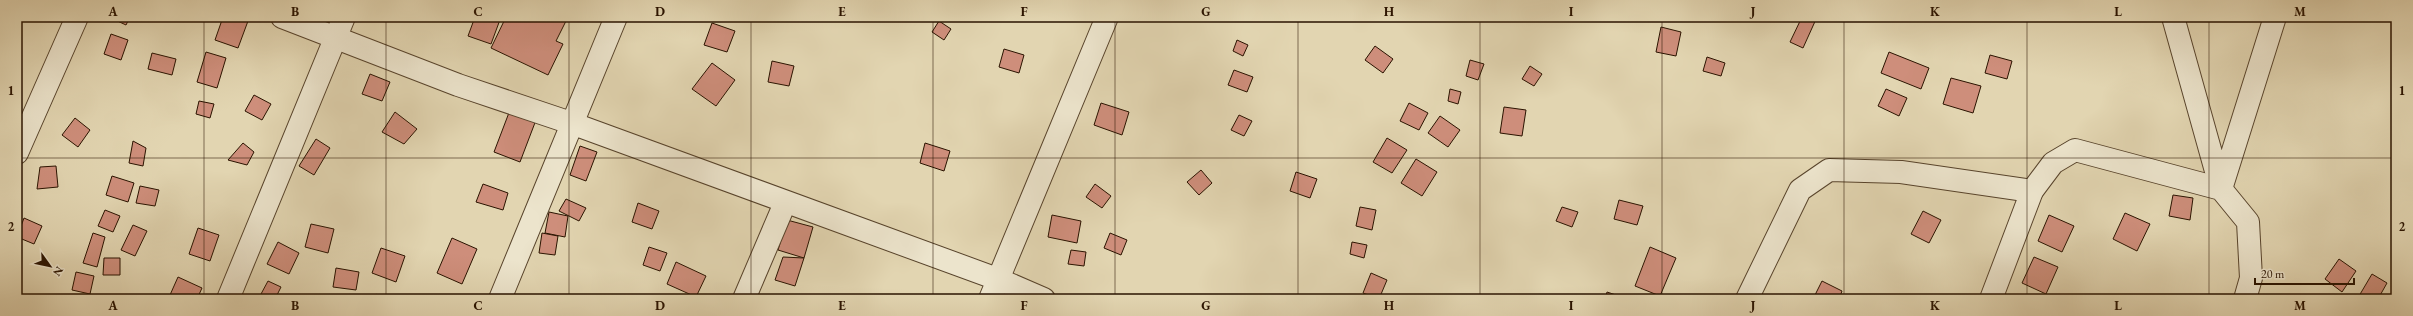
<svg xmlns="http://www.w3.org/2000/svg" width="2413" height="316" font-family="'EB Garamond',serif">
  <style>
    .building { fill: #ce8e7b; stroke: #2a1300 }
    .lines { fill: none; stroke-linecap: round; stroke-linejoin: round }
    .minor-casing { stroke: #58442c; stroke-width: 24 }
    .minor { stroke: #ece4cc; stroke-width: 22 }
    .grid { fill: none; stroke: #2a1300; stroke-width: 1; stroke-opacity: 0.55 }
    .neatline { fill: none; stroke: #2a1300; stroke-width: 1.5 }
    .grid-label { font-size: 13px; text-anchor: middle; font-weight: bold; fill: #2a1300 }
  </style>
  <rect width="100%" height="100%" fill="#e2d5b1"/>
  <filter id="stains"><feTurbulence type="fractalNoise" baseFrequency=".005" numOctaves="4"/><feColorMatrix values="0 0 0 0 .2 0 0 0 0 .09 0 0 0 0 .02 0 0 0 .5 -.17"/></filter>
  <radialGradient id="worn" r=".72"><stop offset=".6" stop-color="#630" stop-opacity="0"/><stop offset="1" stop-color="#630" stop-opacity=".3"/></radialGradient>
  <g class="building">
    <polygon points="109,17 130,17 126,25"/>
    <polygon points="223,17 237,17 248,21 238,48 215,40"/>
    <polygon points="475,17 501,17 491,44 468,36"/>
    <polygon points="506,17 568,17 556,41 563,44 548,75 491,48"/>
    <polygon points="1802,17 1817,17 1803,48 1790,42"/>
    <polygon points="939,21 951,29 944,40 932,32"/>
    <polygon points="712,23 735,31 727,52 704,45"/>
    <polygon points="1661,27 1681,32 1676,56 1656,52"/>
    <polygon points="111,34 128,40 121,60 104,54"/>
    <polygon points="1237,40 1248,45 1243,56 1233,51"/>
    <polygon points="1375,46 1393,59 1383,73 1365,60"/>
    <polygon points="1004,49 1024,55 1019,73 999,67"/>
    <polygon points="206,52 226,58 217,88 197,82"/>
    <polygon points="1889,52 1929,68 1921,89 1881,73"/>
    <polygon points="152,53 176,59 172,75 148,69"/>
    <polygon points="1990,55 2012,61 2007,79 1985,73"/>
    <polygon points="1707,57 1725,63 1721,76 1703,71"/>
    <polygon points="1470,60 1484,64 1478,80 1466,76"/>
    <polygon points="772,61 794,66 789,86 768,82"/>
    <polygon points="712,63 735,80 716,106 692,89"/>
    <polygon points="1530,66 1542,74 1534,86 1522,79"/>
    <polygon points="1234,70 1253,77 1247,92 1228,85"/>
    <polygon points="370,74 390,82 382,101 362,94"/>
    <polygon points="1951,78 1981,86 1973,113 1943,104"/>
    <polygon points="1450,89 1461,92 1458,104 1448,101"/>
    <polygon points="1886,89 1907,98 1899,116 1878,106"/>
    <polygon points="254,95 271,104 262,120 245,111"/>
    <polygon points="199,101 214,104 210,118 196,114"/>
    <polygon points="1101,103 1129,112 1122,135 1094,125"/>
    <polygon points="1409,103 1428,113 1419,130 1400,121"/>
    <polygon points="1504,107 1526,110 1522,136 1500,133"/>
    <polygon points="510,110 536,120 520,162 494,152"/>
    <polygon points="395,112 417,129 404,144 382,132"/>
    <polygon points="1239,115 1252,121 1244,136 1231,130"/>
    <polygon points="1440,116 1460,130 1448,147 1428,133"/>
    <polygon points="75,118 90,130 78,147 62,135"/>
    <polygon points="1387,138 1407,150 1392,173 1373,162"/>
    <polygon points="316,139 330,148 314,175 299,166"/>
    <polygon points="133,141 146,148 143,166 129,163"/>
    <polygon points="243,143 254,152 247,165 228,160"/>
    <polygon points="925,143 950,151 944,171 920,163"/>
    <polygon points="580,146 597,152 586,181 570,175"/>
    <polygon points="1416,159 1437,172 1422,196 1401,183"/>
    <polygon points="56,166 58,187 37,189 40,167"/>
    <polygon points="1201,170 1212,183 1199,195 1187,182"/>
    <polygon points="1296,172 1317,179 1310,198 1290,191"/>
    <polygon points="112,176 134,183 128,202 106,195"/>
    <polygon points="483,184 508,193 503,210 476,202"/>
    <polygon points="1095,184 1111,196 1102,208 1086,197"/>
    <polygon points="140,186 159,190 155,206 136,203"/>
    <polygon points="2173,195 2193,198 2190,220 2169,216"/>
    <polygon points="566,199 586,208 579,221 559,211"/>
    <polygon points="1619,200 1643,206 1637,225 1614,219"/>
    <polygon points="638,203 659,211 652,229 632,222"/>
    <polygon points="1360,207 1376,210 1372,230 1356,226"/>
    <polygon points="1562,207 1578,212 1572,227 1556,221"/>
    <polygon points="105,210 120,216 113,232 98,226"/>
    <polygon points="1923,211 1941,220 1929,243 1911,234"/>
    <polygon points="549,212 568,216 565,237 545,233"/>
    <polygon points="2125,213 2150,224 2137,251 2113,239"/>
    <polygon points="1052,215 1081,221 1077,243 1048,237"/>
    <polygon points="2049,215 2074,226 2062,252 2038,241"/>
    <polygon points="24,218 42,226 34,244 17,237"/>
    <polygon points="787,220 813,227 804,258 778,250"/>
    <polygon points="311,224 334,229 328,253 305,247"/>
    <polygon points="133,225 147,231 135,256 121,250"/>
    <polygon points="198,228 219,235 210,261 189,254"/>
    <polygon points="93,233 105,237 97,267 83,263"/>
    <polygon points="542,233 558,236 555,255 539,253"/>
    <polygon points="1110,233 1127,240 1121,255 1104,248"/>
    <polygon points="452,238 477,249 462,284 437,273"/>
    <polygon points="278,242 299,253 289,274 267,264"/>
    <polygon points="1352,242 1367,245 1364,258 1350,254"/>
    <polygon points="649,247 667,253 660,271 643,265"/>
    <polygon points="1650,247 1676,258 1660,296 1635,286"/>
    <polygon points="381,248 405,256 396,282 372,273"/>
    <polygon points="1071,250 1086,252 1084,266 1068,264"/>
    <polygon points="783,257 804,258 795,286 775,280"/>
    <polygon points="2034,257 2058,267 2046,294 2022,283"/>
    <polygon points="104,258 120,258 120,275 103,275"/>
    <polygon points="2339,259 2356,271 2342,292 2325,279"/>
    <polygon points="676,262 706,276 696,297 667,284"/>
    <polygon points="336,268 359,272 356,290 333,287"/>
    <polygon points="76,272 94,276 90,294 72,290"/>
    <polygon points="1371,273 1387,280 1379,299 1363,293"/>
    <polygon points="2372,274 2387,283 2378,299 2365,299 2359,296"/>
    <polygon points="178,277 202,288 197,299 178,299 170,295"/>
    <polygon points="268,281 281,287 275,299 261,294"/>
    <polygon points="1822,281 1842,291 1839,299 1813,299"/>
    <polygon points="1607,292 1625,298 1625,299 1605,299"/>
    <polygon points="376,294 382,299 372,299"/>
  </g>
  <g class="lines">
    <defs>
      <g id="minor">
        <polyline points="282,17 458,85 571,123 1000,280 1044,299"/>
        <polyline points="2173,17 2221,189 2275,17"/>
        <polyline points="17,153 77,17"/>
        <polyline points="228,299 344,17"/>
        <polyline points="500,299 616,17"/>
        <polyline points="744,299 785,203"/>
        <polyline points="990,299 1107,17"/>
        <polyline points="1747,299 1800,190 1829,170 1901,172 2032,191"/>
        <polyline points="1991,299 2032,191 2053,163 2075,150 2221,189 2248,222 2251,278 2245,299"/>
      </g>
    </defs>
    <use href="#minor" class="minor-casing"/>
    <use href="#minor" class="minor"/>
  </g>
  <path class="grid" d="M204,17V299M386,17V299M569,17V299M751,17V299M933,17V299M1115,17V299M1298,17V299M1480,17V299M1662,17V299M1844,17V299M2027,17V299M2209,17V299M17,158H2396"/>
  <rect width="2413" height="316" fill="none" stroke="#e2d5b1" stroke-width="44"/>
  <g transform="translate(50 266) rotate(123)" stroke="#ece4cc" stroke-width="3" paint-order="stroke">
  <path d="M0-3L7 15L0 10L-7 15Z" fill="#2a1300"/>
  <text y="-6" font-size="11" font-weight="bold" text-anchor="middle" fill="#2a1300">N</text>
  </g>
  <path d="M2255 278v6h99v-6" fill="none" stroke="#2a1300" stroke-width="2"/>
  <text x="2261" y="278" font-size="12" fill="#2a1300" stroke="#ece4cc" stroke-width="3" paint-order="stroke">20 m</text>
  <rect x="22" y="22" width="2369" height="272" class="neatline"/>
  <g class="grid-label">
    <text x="113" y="16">A</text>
    <text x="295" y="16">B</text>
    <text x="478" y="16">C</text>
    <text x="660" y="16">D</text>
    <text x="842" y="16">E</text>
    <text x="1024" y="16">F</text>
    <text x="1206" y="16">G</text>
    <text x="1389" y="16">H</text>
    <text x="1571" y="16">I</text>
    <text x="1753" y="16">J</text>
    <text x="1935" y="16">K</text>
    <text x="2118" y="16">L</text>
    <text x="2300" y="16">M</text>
    <text x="11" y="95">1</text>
    <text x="2402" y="95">1</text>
    <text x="11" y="231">2</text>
    <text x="2402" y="231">2</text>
    <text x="113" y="310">A</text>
    <text x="295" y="310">B</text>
    <text x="478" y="310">C</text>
    <text x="660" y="310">D</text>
    <text x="842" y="310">E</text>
    <text x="1024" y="310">F</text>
    <text x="1206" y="310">G</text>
    <text x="1389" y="310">H</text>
    <text x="1571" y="310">I</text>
    <text x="1753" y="310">J</text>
    <text x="1935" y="310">K</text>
    <text x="2118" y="310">L</text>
    <text x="2300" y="310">M</text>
  </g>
  <rect width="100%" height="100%" filter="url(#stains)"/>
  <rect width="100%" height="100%" fill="url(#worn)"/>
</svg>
